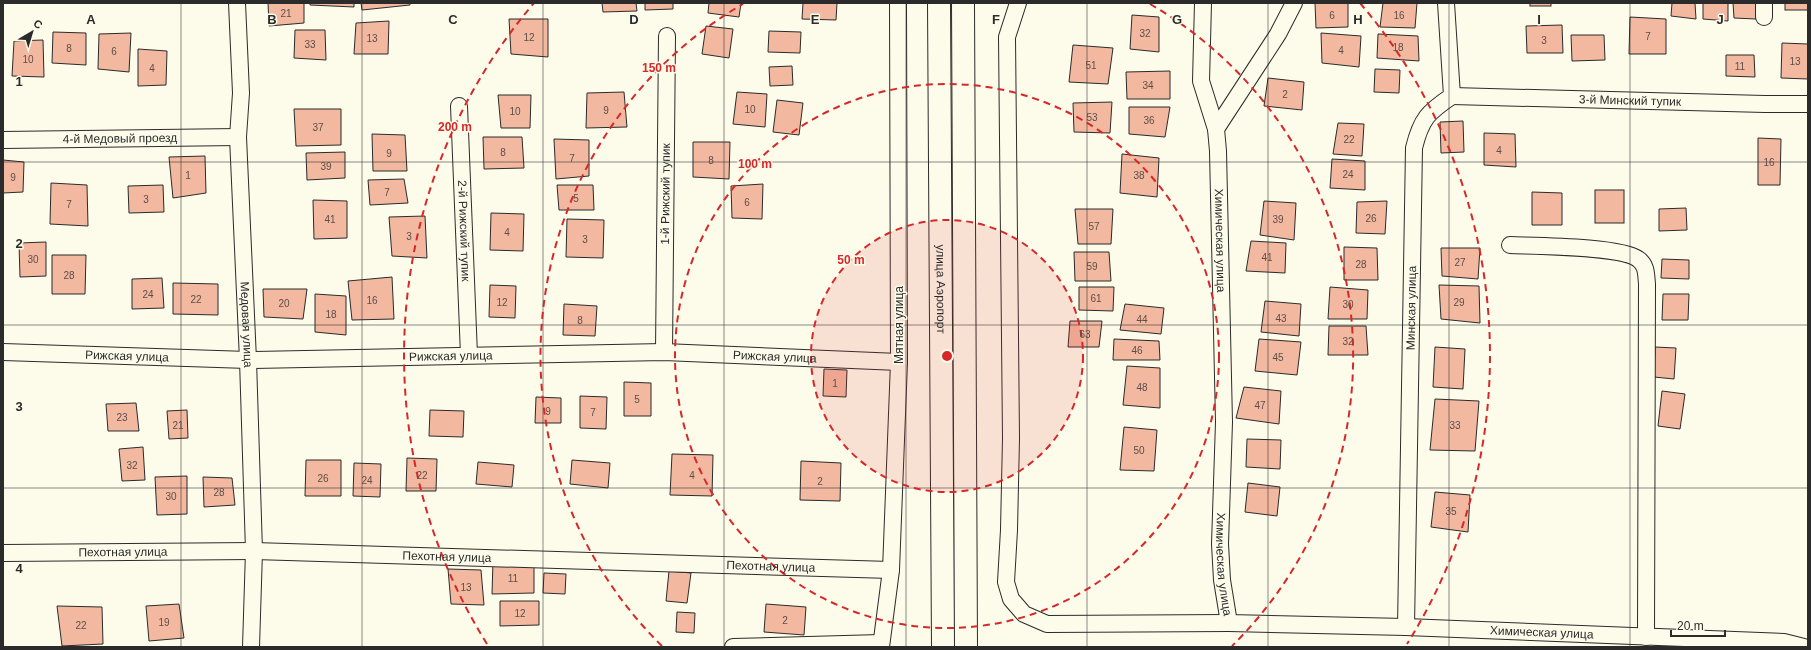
<svg xmlns="http://www.w3.org/2000/svg" width="1811" height="650" font-family="Arial,sans-serif">
  <style>
    .building { fill: #f2b8a0; stroke: #2b2b2b }
    .lines { fill: none; stroke-linecap: round; stroke-linejoin: round }
    .street-casing { stroke: #2b2b2b; stroke-width: 18 }
    .primary-casing { stroke: #2b2b2b; stroke-width: 24 }
    .street { stroke: #fdfbea; stroke-width: 16 }
    .primary { stroke: #fdfbea; stroke-width: 22 }
    .grid { fill: none; stroke: #2b2b2b; stroke-width: 1; stroke-opacity: 0.55 }
    .ring { fill: none; stroke: #d62828; stroke-width: 2; stroke-dasharray: 7 5 }
    .labels { text-anchor: middle; dominant-baseline: central; stroke-width: 3; stroke-linejoin: round; paint-order: stroke }
    .number-label { font-size: 10px; fill: #5d4e48 }
    .street-label { font-size: 12px; fill: #2b2b2b; stroke: #fdfbea }
    .grid-label { font-size: 13px; text-anchor: middle; font-weight: bold; fill: #2b2b2b; stroke: #fdfbea; stroke-width: 3; stroke-linejoin: round; paint-order: stroke }
    .centre { fill: #d62828; stroke: #fdfbea; stroke-width: 2 }
    .ring-label { font-size: 12px; text-anchor: middle; font-weight: bold; fill: #d62828; stroke: #fdfbea; stroke-width: 3; stroke-linejoin: round; paint-order: stroke }
  </style>
  <rect width="100%" height="100%" fill="#fdfbea"/>
  <g class="building">
    <polygon points="268,3 304,3 304,23 269,26"/>
    <polygon points="310,3 354,3 354,7 310,5"/>
    <polygon points="361,3 410,3 410,5 362,10"/>
    <polygon points="602,3 636,3 637,11 603,12"/>
    <polygon points="645,3 673,3 673,9 645,10"/>
    <polygon points="709,3 741,3 739,17 708,13"/>
    <polygon points="803,3 837,3 836,20 802,19"/>
    <polygon points="1315,3 1348,3 1348,27 1316,28"/>
    <polygon points="1383,3 1417,3 1415,28 1380,27"/>
    <rect x="1530" y="3" width="21" height="3"/>
    <polygon points="1672,3 1695,3 1696,19 1671,16"/>
    <polygon points="1703,3 1728,3 1728,21 1703,19"/>
    <polygon points="1733,3 1756,3 1756,19 1734,18"/>
    <rect x="1785" y="3" width="23" height="7"/>
    <polygon points="1132,15 1159,17 1159,52 1130,49"/>
    <polygon points="1630,17 1666,19 1666,54 1629,54"/>
    <polygon points="509,19 548,19 548,57 511,54"/>
    <polygon points="389,21 388,54 354,54 356,23"/>
    <polygon points="1562,25 1563,53 1527,53 1526,26"/>
    <polygon points="706,26 733,29 729,58 702,54"/>
    <polygon points="295,30 325,30 326,60 294,58"/>
    <polygon points="769,31 801,32 800,53 768,52"/>
    <polygon points="53,32 86,33 86,65 52,63"/>
    <polygon points="131,33 129,72 98,69 99,34"/>
    <polygon points="1321,33 1361,36 1359,67 1322,63"/>
    <polygon points="1378,34 1418,36 1419,61 1377,58"/>
    <polygon points="1571,35 1604,35 1605,60 1572,61"/>
    <polygon points="43,40 44,77 12,76 14,41"/>
    <polygon points="1782,43 1808,44 1808,79 1781,78"/>
    <polygon points="1073,45 1113,48 1108,84 1069,82"/>
    <polygon points="138,49 167,51 166,85 138,86"/>
    <polygon points="1726,55 1754,55 1755,77 1726,76"/>
    <polygon points="792,66 793,85 770,86 769,67"/>
    <polygon points="1375,69 1400,70 1399,93 1374,92"/>
    <polygon points="1170,71 1170,99 1127,99 1126,72"/>
    <polygon points="1268,78 1304,82 1302,110 1264,106"/>
    <polygon points="624,92 627,127 586,128 587,93"/>
    <polygon points="737,92 767,94 765,127 733,124"/>
    <polygon points="498,95 531,95 530,128 501,128"/>
    <polygon points="777,100 803,103 799,135 773,132"/>
    <polygon points="1112,102 1110,133 1074,132 1073,103"/>
    <polygon points="1129,107 1170,107 1165,137 1129,134"/>
    <polygon points="294,109 341,109 341,145 296,146"/>
    <polygon points="1463,121 1464,152 1441,153 1440,122"/>
    <polygon points="1338,123 1364,124 1362,156 1333,154"/>
    <polygon points="1484,133 1515,134 1516,167 1484,165"/>
    <polygon points="372,134 405,135 407,171 373,171"/>
    <polygon points="483,137 522,137 524,168 484,169"/>
    <polygon points="1758,138 1781,139 1780,185 1758,185"/>
    <polygon points="554,139 589,140 589,176 556,179"/>
    <polygon points="693,142 730,142 729,179 693,177"/>
    <polygon points="345,152 345,178 307,180 306,153"/>
    <polygon points="1122,154 1159,158 1157,197 1120,193"/>
    <polygon points="205,156 206,193 173,198 169,157"/>
    <polygon points="1332,159 1365,161 1365,190 1330,188"/>
    <polygon points="3,160 24,162 23,192 3,193"/>
    <polygon points="404,179 408,203 370,205 368,180"/>
    <polygon points="51,183 87,185 88,226 50,224"/>
    <polygon points="763,184 762,219 732,218 731,186"/>
    <polygon points="163,185 164,212 129,213 128,186"/>
    <polygon points="557,185 593,185 594,210 559,210"/>
    <rect x="1595" y="190" width="29" height="33"/>
    <polygon points="1532,192 1562,193 1562,225 1532,225"/>
    <polygon points="313,200 347,201 347,238 314,239"/>
    <polygon points="1264,201 1296,203 1294,240 1260,235"/>
    <polygon points="1387,201 1385,234 1356,233 1357,202"/>
    <polygon points="1686,208 1687,230 1659,231 1659,209"/>
    <polygon points="1075,209 1113,209 1111,244 1078,244"/>
    <polygon points="491,213 524,214 523,251 490,250"/>
    <polygon points="425,216 427,258 392,256 389,217"/>
    <polygon points="567,219 604,220 603,258 566,257"/>
    <polygon points="1251,241 1286,243 1285,273 1246,271"/>
    <polygon points="46,242 46,276 20,277 19,243"/>
    <polygon points="1344,247 1377,248 1378,280 1344,280"/>
    <polygon points="1441,248 1480,248 1478,279 1442,276"/>
    <polygon points="1074,252 1109,252 1111,281 1075,281"/>
    <polygon points="52,255 86,255 85,294 52,294"/>
    <polygon points="1662,259 1689,260 1689,279 1661,278"/>
    <polygon points="392,277 394,319 352,320 348,281"/>
    <polygon points="162,278 164,308 132,309 132,279"/>
    <polygon points="173,283 218,284 218,315 173,314"/>
    <polygon points="490,285 516,286 515,318 489,317"/>
    <polygon points="1439,285 1479,286 1480,323 1441,319"/>
    <polygon points="1079,287 1114,287 1113,311 1079,310"/>
    <polygon points="1330,287 1368,290 1367,319 1328,319"/>
    <polygon points="263,289 307,289 303,319 264,317"/>
    <polygon points="315,294 346,296 346,335 315,332"/>
    <polygon points="1663,294 1689,294 1688,320 1662,320"/>
    <polygon points="1265,301 1301,304 1299,336 1261,332"/>
    <polygon points="564,304 597,306 595,336 563,335"/>
    <polygon points="1125,304 1164,308 1161,334 1120,330"/>
    <polygon points="1070,321 1102,321 1099,347 1068,347"/>
    <polygon points="1329,326 1366,326 1368,355 1328,355"/>
    <polygon points="1114,339 1159,341 1160,360 1113,360"/>
    <polygon points="1259,339 1301,342 1297,375 1255,371"/>
    <polygon points="1435,347 1465,349 1463,389 1433,387"/>
    <polygon points="1655,347 1676,348 1674,379 1654,377"/>
    <polygon points="1127,366 1160,368 1160,408 1123,405"/>
    <polygon points="824,369 847,370 846,397 823,396"/>
    <polygon points="624,382 651,383 651,416 624,416"/>
    <polygon points="1244,387 1281,391 1279,424 1236,418"/>
    <polygon points="1662,391 1685,394 1680,429 1658,426"/>
    <polygon points="580,396 607,397 606,429 580,428"/>
    <polygon points="536,397 561,398 561,423 535,423"/>
    <polygon points="1435,399 1479,401 1475,451 1430,450"/>
    <polygon points="136,403 139,431 108,431 106,404"/>
    <polygon points="187,410 188,438 169,439 167,411"/>
    <polygon points="430,410 464,411 463,437 429,436"/>
    <polygon points="1124,427 1157,430 1154,471 1120,470"/>
    <polygon points="1247,439 1281,440 1280,469 1246,467"/>
    <polygon points="143,447 145,480 122,481 119,449"/>
    <polygon points="672,454 713,455 712,496 670,495"/>
    <polygon points="407,458 437,459 436,491 406,491"/>
    <polygon points="306,460 341,460 341,496 305,496"/>
    <polygon points="572,460 610,463 608,488 570,484"/>
    <polygon points="801,461 841,463 840,501 800,500"/>
    <polygon points="478,462 514,465 512,487 476,484"/>
    <polygon points="354,463 381,464 380,497 353,496"/>
    <polygon points="187,476 187,514 157,515 155,477"/>
    <polygon points="203,477 232,478 235,505 204,507"/>
    <polygon points="1248,483 1280,487 1277,516 1245,512"/>
    <polygon points="1435,492 1470,495 1468,532 1431,527"/>
    <polygon points="493,561 534,563 534,593 492,594"/>
    <polygon points="448,569 481,570 484,605 451,604"/>
    <polygon points="669,571 691,573 687,603 666,601"/>
    <polygon points="544,573 566,574 565,594 543,593"/>
    <polygon points="500,601 539,601 539,625 500,626"/>
    <polygon points="179,604 184,638 149,641 146,606"/>
    <polygon points="766,604 806,607 804,635 764,632"/>
    <polygon points="57,606 102,607 103,644 62,646"/>
    <polygon points="677,612 695,613 694,633 676,632"/>
  </g>
  <g class="lines">
    <defs>
      <g id="street">
        <path id="s1" d="M237,3L241,93L238,137L248,360L254,551L251,647"/>
        <polyline points="1018,3 1007,37 1011,438 1009,530 1006,582 1011,599 1024,614 1047,624 1229,623"/>
        <path id="s2" d="M1203,3L1201,81L1216,129L1218,151L1224,422L1220,544L1222,580L1229,623L1406,627L1784,642L1804,647"/>
        <polyline points="1764,17 1764,3"/>
        <path id="s3" d="M1452,96L1765,104H1808"/>
        <path id="s4" d="M459,106L469,355"/>
        <polyline points="1216,129 1278,34 1294,3"/>
        <path id="s5" d="M3,140L238,137"/>
        <path d="M1510,245C1536,246 1621,246 1638,259C1647,265 1646,275 1647,284L1646,637"/>
        <path id="s6" d="M3,352L248,360L664,352L899,362"/>
        <path id="s7" d="M664,352L667,36"/>
        <path id="s8" d="M3,553L254,551L891,570"/>
        <path id="s9" d="M1406,627L1414,148C1421,119 1428,112 1452,96L1446,3"/>
        <polyline points="733,647 881,643"/>
        <polyline points="881,647 891,570 899,362 898,3"/>
      </g>
      <g id="primary">
        <path id="s10" d="M939,3L943,647"/>
        <polyline points="963,3 966,647"/>
      </g>
    </defs>
    <use href="#street" class="street-casing"/>
    <use href="#primary" class="primary-casing"/>
    <use href="#street" class="street"/>
    <use href="#primary" class="primary"/>
  </g>
  <path class="grid" d="M181,3V647M362,3V647M543,3V647M724,3V647M906,3V647M1087,3V647M1268,3V647M1449,3V647M1630,3V647M3,162H1808M3,325H1808M3,488H1808"/>
  <circle cx="947" cy="356" r="136" fill="#d62828" fill-opacity=".12"/>
  <g class="ring">
    <circle cx="947" cy="356" r="136"/>
    <circle cx="947" cy="356" r="272"/>
    <path d="M662 646A407 407 0 0 1 743 4M1150 4A407 407 0 0 1 1232 646"/>
    <path d="M487 644A543 543 0 0 1 534 3M1360 3A543 543 0 0 1 1407 644"/>
  </g>
  <g class="labels">
    <g class="number-label">
      <text x="286" y="13">21</text>
      <text x="1332" y="15">6</text>
      <text x="1399" y="15">16</text>
      <text x="1145" y="33">32</text>
      <text x="1648" y="36">7</text>
      <text x="529" y="37">12</text>
      <text x="372" y="38">13</text>
      <text x="1544" y="40">3</text>
      <text x="310" y="44">33</text>
      <text x="1398" y="47">18</text>
      <text x="69" y="48">8</text>
      <text x="1341" y="50">4</text>
      <text x="114" y="51">6</text>
      <text x="28" y="59">10</text>
      <text x="1795" y="61">13</text>
      <text x="1091" y="65">51</text>
      <text x="1740" y="66">11</text>
      <text x="152" y="68">4</text>
      <text x="1148" y="85">34</text>
      <text x="1285" y="94">2</text>
      <text x="750" y="109">10</text>
      <text x="606" y="110">9</text>
      <text x="515" y="111">10</text>
      <text x="1092" y="117">53</text>
      <text x="1149" y="120">36</text>
      <text x="318" y="127">37</text>
      <text x="1349" y="139">22</text>
      <text x="1499" y="150">4</text>
      <text x="503" y="152">8</text>
      <text x="389" y="153">9</text>
      <text x="572" y="158">7</text>
      <text x="711" y="160">8</text>
      <text x="1769" y="162">16</text>
      <text x="326" y="166">39</text>
      <text x="1348" y="174">24</text>
      <text x="188" y="175">1</text>
      <text x="1139" y="175">38</text>
      <text x="13" y="177">9</text>
      <text x="387" y="192">7</text>
      <text x="576" y="198">5</text>
      <text x="146" y="199">3</text>
      <text x="747" y="202">6</text>
      <text x="69" y="204">7</text>
      <text x="1371" y="218">26</text>
      <text x="330" y="219">41</text>
      <text x="1278" y="219">39</text>
      <text x="1094" y="226">57</text>
      <text x="507" y="232">4</text>
      <text x="409" y="236">3</text>
      <text x="585" y="239">3</text>
      <text x="1267" y="257">41</text>
      <text x="33" y="259">30</text>
      <text x="1460" y="262">27</text>
      <text x="1361" y="264">28</text>
      <text x="1092" y="266">59</text>
      <text x="69" y="275">28</text>
      <text x="148" y="294">24</text>
      <text x="1096" y="298">61</text>
      <text x="196" y="299">22</text>
      <text x="372" y="300">16</text>
      <text x="502" y="302">12</text>
      <text x="1459" y="302">29</text>
      <text x="284" y="303">20</text>
      <text x="1348" y="304">30</text>
      <text x="331" y="314">18</text>
      <text x="1281" y="318">43</text>
      <text x="1142" y="319">44</text>
      <text x="580" y="320">8</text>
      <text x="1085" y="334">63</text>
      <text x="1348" y="341">32</text>
      <text x="1137" y="350">46</text>
      <text x="1278" y="357">45</text>
      <text x="835" y="383">1</text>
      <text x="1142" y="387">48</text>
      <text x="637" y="399">5</text>
      <text x="1260" y="405">47</text>
      <text x="548" y="411">9</text>
      <text x="593" y="412">7</text>
      <text x="122" y="417">23</text>
      <text x="178" y="425">21</text>
      <text x="1455" y="425">33</text>
      <text x="1139" y="450">50</text>
      <text x="132" y="465">32</text>
      <text x="422" y="475">22</text>
      <text x="692" y="475">4</text>
      <text x="323" y="478">26</text>
      <text x="367" y="480">24</text>
      <text x="820" y="481">2</text>
      <text x="219" y="492">28</text>
      <text x="171" y="496">30</text>
      <text x="1451" y="511">35</text>
      <text x="513" y="578">11</text>
      <text x="466" y="587">13</text>
      <text x="520" y="613">12</text>
      <text x="785" y="620">2</text>
      <text x="164" y="622">19</text>
      <text x="81" y="625">22</text>
    </g>
    <g class="street-label">
      <text stroke="none"><textPath href="#s3" startOffset="178">3-й Минский тупик</textPath></text>
      <text stroke="none"><textPath href="#s5" startOffset="117">4-й Медовый проезд</textPath></text>
      <text stroke="none"><textPath href="#s7" startOffset="158">1-й Рижский тупик</textPath></text>
      <text stroke="none"><textPath href="#s4" startOffset="125">2-й Рижский тупик</textPath></text>
      <text stroke="none"><textPath href="#s2" startOffset="240">Химическая улица</textPath></text>
      <text stroke="none"><textPath href="#s10" startOffset="286">улица Аэропорт</textPath></text>
      <text stroke="none"><textPath href="#s9" startOffset="319">Минская улица</textPath></text>
      <text stroke="none"><textPath href="#s1" startOffset="322">Медовая улица</textPath></text>
      <text transform="translate(899 325) rotate(-90)">Мятная улица</text>
      <text stroke="none"><textPath href="#s6" startOffset="124">Рижская улица</textPath></text>
      <text stroke="none"><textPath href="#s6" startOffset="448">Рижская улица</textPath></text>
      <text stroke="none"><textPath href="#s6" startOffset="772">Рижская улица</textPath></text>
      <text stroke="none"><textPath href="#s8" startOffset="120">Пехотная улица</textPath></text>
      <text stroke="none"><textPath href="#s8" startOffset="444">Пехотная улица</textPath></text>
      <text stroke="none"><textPath href="#s2" startOffset="564">Химическая улица</textPath></text>
      <text stroke="none"><textPath href="#s8" startOffset="768">Пехотная улица</textPath></text>
      <text stroke="none"><textPath href="#s2" startOffset="936">Химическая улица</textPath></text>
    </g>
  </g>
  <g class="grid-label">
    <text x="91" y="24">A</text>
    <text x="272" y="24">B</text>
    <text x="453" y="24">C</text>
    <text x="634" y="24">D</text>
    <text x="815" y="24">E</text>
    <text x="996" y="24">F</text>
    <text x="1177" y="24">G</text>
    <text x="1358" y="24">H</text>
    <text x="1539" y="24">I</text>
    <text x="1720" y="24">J</text>
    <text x="19" y="86">1</text>
    <text x="19" y="248">2</text>
    <text x="19" y="411">3</text>
    <text x="19" y="573">4</text>
  </g>
  <circle cx="947" cy="356" r="6" class="centre"/>
  <g class="ring-label">
    <text x="659" y="72">150 m</text>
    <text x="455" y="131">200 m</text>
    <text x="755" y="168">100 m</text>
    <text x="851" y="264">50 m</text>
  </g>
  <rect width="1811" height="650" fill="none" stroke="#2b2b2b" stroke-width="8"/>
  <g transform="translate(32 32) rotate(38)" stroke="#fdfbea" stroke-width="3" paint-order="stroke">
  <path d="M0-3L7 15L0 10L-7 15Z" fill="#2b2b2b"/>
  <text y="-6" font-size="11" font-weight="bold" text-anchor="middle" fill="#2b2b2b">С</text>
  </g>
  <path d="M1671 630v6h54v-6" fill="none" stroke="#2b2b2b" stroke-width="2"/>
  <text x="1677" y="630" font-size="12" fill="#2b2b2b" stroke="#fdfbea" stroke-width="3" paint-order="stroke">20 m</text>
</svg>
